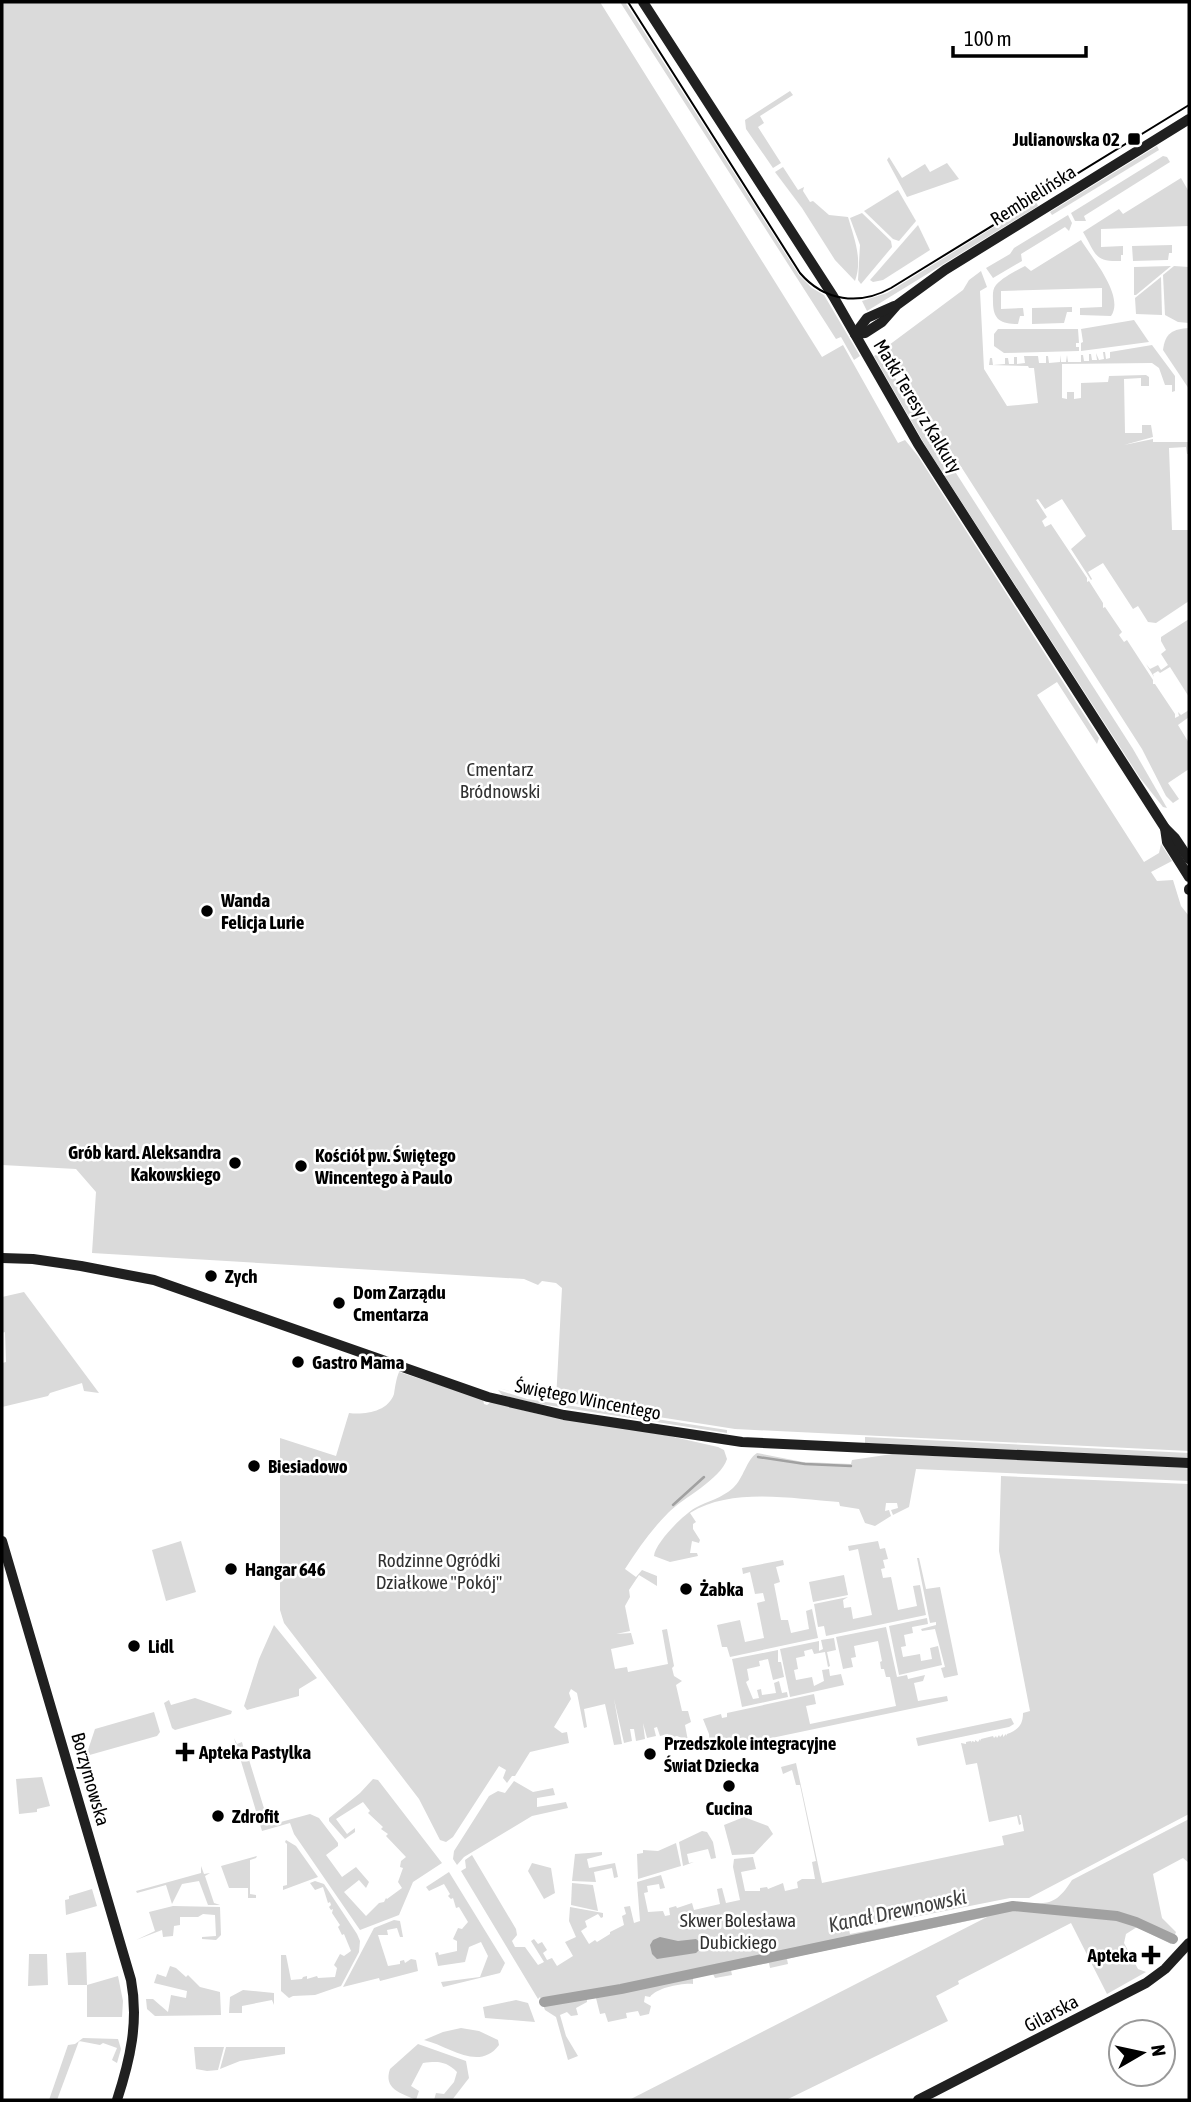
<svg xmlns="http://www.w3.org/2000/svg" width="1191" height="2102" font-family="'Asap Condensed',sans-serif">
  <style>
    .green { fill: #dadada }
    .water { fill: #a1a1a1 }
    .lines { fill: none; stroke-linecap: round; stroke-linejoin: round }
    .stream { stroke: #a1a1a1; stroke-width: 2.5 }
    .canal { stroke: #a1a1a1; stroke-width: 10 }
    .secondary { stroke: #202020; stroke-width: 10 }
    .tram { stroke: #000; stroke-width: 2 }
    .poi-dot { fill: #000; stroke: #fff; stroke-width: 2.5 }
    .labels { text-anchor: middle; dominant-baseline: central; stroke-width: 5; stroke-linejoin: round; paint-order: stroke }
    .poi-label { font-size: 19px; font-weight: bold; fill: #000; stroke: #fff; text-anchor: start }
    .street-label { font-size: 19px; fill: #000; stroke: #fff }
    .park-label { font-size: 19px; fill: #313131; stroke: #fff }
    .water-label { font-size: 21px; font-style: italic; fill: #424242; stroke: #fff }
  </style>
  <rect width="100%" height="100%" fill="#fff"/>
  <g class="green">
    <polygon points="2,2 600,2 822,357 843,345 898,443 905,440 918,456 1099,738 1097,744 1057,682 1037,695 1144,862 1159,853 1161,844 1172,861 1151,872 1157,881 1173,880 1181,906 1189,916 1189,1451 735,1429 525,1396 499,1388 526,1396 556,1400 562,1288 556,1283 542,1281 538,1285 524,1279 92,1253 96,1192 76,1169 2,1165"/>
    <polygon points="620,2 625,2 799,275 812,288 824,295 860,356 854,360 841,337 836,339"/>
    <polygon points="790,91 793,95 760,116 764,123 758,127 781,163 773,168 746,129 745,120"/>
    <polygon points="1157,146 1159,150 1052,215 1050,212"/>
    <polygon points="1163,156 1167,157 1170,162 1084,216 1086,221 1075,221 1071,213"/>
    <polygon points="889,157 902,178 925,164 930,172 947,163 959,179 907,197 887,160"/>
    <path d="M783,167L798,190L804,187L803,191L810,202L813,201L829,215L848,217C854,238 863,259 855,281L835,260L802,208L775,172Z"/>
    <path d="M1181,178L1189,192V226L1101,229V247L1123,246V255H1121V261C1094,262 1096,254 1083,232L1119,209L1123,214Z"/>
    <polygon points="898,190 916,221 899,241 893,239 864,211"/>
    <polygon points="1036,201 1038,206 867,311 862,301 887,293"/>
    <polygon points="862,213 891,241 892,247 861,284 858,280 860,245 850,218"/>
    <polygon points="1068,215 1072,223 1069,231 1065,227 1021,254 1022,261 993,278 986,268 1010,254 1014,248"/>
    <polygon points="918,225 930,250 883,280 873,282 870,280"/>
    <path d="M1081,240C1092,258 1125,296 1111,316L1080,315V308L1102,307V288L1001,291V309L1023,308L1024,316H1020L1018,324C1001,324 993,320 993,302C993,296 992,290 996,285C1003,277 1016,271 1025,266L1031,271Z"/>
    <polygon points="1172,245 1172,253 1169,253 1168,260 1133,261 1132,246"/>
    <polygon points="1171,266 1136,295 1134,295 1134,267"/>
    <polygon points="1174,266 1189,267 1189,323 1178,322 1165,315 1163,275"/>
    <polygon points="981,271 987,287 980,291 984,369 1007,406 1038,403 1034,368 1029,368 1028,366 989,365 990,358 992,358 993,365 1005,364 1005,358 1008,358 1009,364 1014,364 1014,357 1017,357 1017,364 1025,363 1024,356 1038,356 1039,363 1046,363 1046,356 1048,356 1049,363 1060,362 1060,355 1061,362 1066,362 1067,355 1068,362 1081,362 1081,355 1083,355 1084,361 1089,361 1089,354 1091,354 1092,360 1097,360 1096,353 1099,360 1104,359 1103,352 1105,352 1106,359 1110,358 1110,352 1152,345 1175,376 1175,391 1172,392 1172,385 1165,385 1159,368 1152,363 1062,364 1062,398 1067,399 1067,392 1074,392 1074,399 1081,398 1081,383 1108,382 1109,376 1146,375 1149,377 1149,386 1141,386 1141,378 1124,379 1125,433 1142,433 1142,425 1151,425 1153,437 1124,445 1153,439 1153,442 1189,442 1189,454 1187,454 1186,447 1169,448 1172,530 1188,530 1189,519 1189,601 1156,623 1148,622 1138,606 1133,609 1103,563 1088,572 1092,579 1091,580 1071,549 1086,536 1062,499 1045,509 1038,499 1036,500 1047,517 1042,521 1045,527 1051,524 1087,578 1087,582 1089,581 1103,603 1103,608 1105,607 1122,632 1119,635 1124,642 1127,640 1153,680 1153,684 1155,684 1175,714 1175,718 1179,716 1178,712 1181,715 1189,710 1189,717 1178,725 1189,743 1189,769 1168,783 1179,799 1173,803 1166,796 1142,749 885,348 963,290 969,280"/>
    <polygon points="1161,277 1162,315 1136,314 1135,298"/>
    <polygon points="1072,307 1072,312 1067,312 1064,323 1032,324 1032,308"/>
    <polygon points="1134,320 1149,342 1081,351 1081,343 1083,342 1081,329"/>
    <path d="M1189,328V389L1163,350C1165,333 1173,329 1189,328Z"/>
    <polygon points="998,329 1078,329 1079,343 1076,343 1076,347 1079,347 1079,351 1004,353 994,346 994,334"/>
    <polygon points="879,353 1133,749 1167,808 1163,807 1140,778 928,450 874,356"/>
    <polygon points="1189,619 1189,697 1170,667 1160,673 1158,671 1153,674 1154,677 1146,664 1150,669 1158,665 1161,670 1168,665 1161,654 1166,650 1161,641 1161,637"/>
    <polygon points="24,1292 99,1393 84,1391 82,1383 50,1393 48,1396 2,1407 2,1363 6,1362 5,1332 2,1333 2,1297"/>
    <path d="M399,1372L483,1399L484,1404L487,1405L491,1402L542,1415L665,1435L718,1447L724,1450L727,1459C720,1480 684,1497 668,1513C651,1530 638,1549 625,1569L636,1577L642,1570L657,1576V1586L639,1575L629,1590L630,1597L625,1606L630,1631L616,1634L631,1633L634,1644L611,1649L615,1669L627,1667L628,1672L668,1664L662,1630L667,1629L674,1666L672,1668L674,1676L682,1681L676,1685L682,1711H688L691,1722L685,1725L688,1741L677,1736L669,1738L668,1734L660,1736L657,1727L654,1728L656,1736L647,1738L643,1723L645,1739L636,1741L634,1729H630L632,1741L624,1743L614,1699L622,1744L614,1745L605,1704L584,1709L587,1727L584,1728L577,1693L571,1689L569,1693L571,1699L554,1727L562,1733L567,1732L569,1743L530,1752L515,1776H512L507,1783L503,1778L506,1770L499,1766L453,1837L446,1842L440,1840L419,1799L284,1623L280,1610V1438L336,1456L349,1413C364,1415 388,1412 394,1394C395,1388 396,1379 399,1372Z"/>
    <polygon points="498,1390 527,1399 727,1430 727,1433 534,1403 502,1395"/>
    <polygon points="865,1437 1189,1453 1189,1458 865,1443"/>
    <path d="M757,1453L803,1462L851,1464L852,1460L892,1454L1189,1468V1481L916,1469L909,1507L893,1515L891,1510L898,1508L897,1503H886L885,1511L889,1510L891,1516L875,1526L865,1523L859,1509L840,1506L839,1502C792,1499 732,1487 690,1513L696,1522L693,1524V1529L700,1540L699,1543L692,1541L690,1553H697L698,1556L670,1562L654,1556C655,1543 683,1515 695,1508C708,1501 722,1498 733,1488C744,1478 746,1460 757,1453Z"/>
    <path d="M1001,1476L1189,1484V1814L1029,1898H1010L849,1930L850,1934L1009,1903C1043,1901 1052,1912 1072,1880L1189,1819V1863L1183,1858L1153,1874L1162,1918L1176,1932L1171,1944L1137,1927L1126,1934L1124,1943L1138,1969L1146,1972L1107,1994L1071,1923L958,1981L959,1984L936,1996L948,2021L786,2100H629L987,1917L799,1956L787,1959L788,1964L770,1968L769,1963L731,1970L732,1975L715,1978L713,1974L693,1978V1984C681,1983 657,1988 650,1997L645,1996L644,2002L651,2006L649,2014L640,2016L638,2011L626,2013L627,2018L608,2022L605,2013L600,2014L596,1998L587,1999V2002L576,2008L578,2015L571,2016L567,2012L560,2015L566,2036L578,2056L568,2060L556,2017L545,2010L540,1997L538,1999L461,1871L466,1868L465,1860L472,1855L516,1929L517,1935L512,1941L515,1947H525L538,1965L544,1962L531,1941L534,1939L538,1944L542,1942L547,1950L543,1953L547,1960L552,1958L557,1966L573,1956L565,1942L576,1937L569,1921L570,1907L603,1913V1917L601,1918L598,1914L585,1921L587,1927L581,1931L589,1944L595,1940L597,1942L610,1934V1932L624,1925L622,1916L626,1914L624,1907L630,1906L634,1923L640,1921L637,1882L661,1875L665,1888L660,1889L659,1884L647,1886L648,1892L644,1893L648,1912L663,1911L665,1916L670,1915L669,1908L676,1906L677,1908L692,1903L694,1910L720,1904L717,1889L722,1888L726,1903L740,1900L733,1867L734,1859L753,1857L756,1869L741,1872L745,1891H760V1888L767,1887L768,1889L783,1883L785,1891L798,1888L797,1882L802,1879H815L812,1862L816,1861L800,1785H796L792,1770L783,1774L781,1767L796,1763L822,1883L1004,1845L1002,1836L1024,1831L1021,1815H1019L1021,1824L1019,1825L1017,1816L989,1822L977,1763L966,1765L961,1743L966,1744V1742L971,1741L972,1743V1741L975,1742V1740L978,1742L980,1739L981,1741V1739L993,1736L994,1738L996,1736L997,1738L999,1735L1000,1737L1003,1734V1737L1006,1734L1007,1736V1734C1018,1730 1023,1725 1023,1713L1030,1711L999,1551Z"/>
    <polygon points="181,1541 196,1592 166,1601 152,1550"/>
    <polygon points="878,1541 880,1549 885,1548 888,1559 883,1560 885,1568 881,1569 883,1578 891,1577 898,1610 917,1606 913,1586 920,1585 926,1615 826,1636 824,1626 818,1627 814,1604 848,1597 843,1600 844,1608 851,1607 853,1619 872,1615 858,1549 849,1551 848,1546"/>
    <polygon points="917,1558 919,1558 926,1589 940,1587 958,1675 944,1678 941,1668 945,1667 935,1629 922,1631 921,1629 936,1625 936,1622 930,1623"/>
    <polygon points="783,1560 784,1565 776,1567 780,1582 774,1584 781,1620 788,1620 791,1633 809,1629 806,1611 812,1609 818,1638 730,1657 727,1647 722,1647 717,1625 740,1620 745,1642 764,1638 757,1603 765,1601 763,1593 755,1594 750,1572 743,1574 742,1568"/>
    <polygon points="844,1575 848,1595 813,1602 809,1582"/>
    <polygon points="927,1618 928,1624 912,1627 913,1633 904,1635 906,1646 901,1647 903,1657 920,1654 921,1661 932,1659 930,1648 938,1646 942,1665 899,1675 889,1626"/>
    <polygon points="274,1625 317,1678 299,1689 299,1696 247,1710 244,1706 259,1659"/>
    <polygon points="886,1627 897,1677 907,1675 908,1679 925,1675 923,1681 914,1683 918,1701 947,1696 948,1701 710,1751 709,1734 703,1719 721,1714 722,1718 727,1717 727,1713 814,1694 816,1704 806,1706 810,1724 896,1706 890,1677 886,1677 884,1669 881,1669 880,1662 882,1661 878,1641 854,1646 856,1657 851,1658 853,1667 843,1669 836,1637"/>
    <polygon points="834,1638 836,1650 827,1652 830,1666 828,1667 825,1652 814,1654 812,1649 804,1651 805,1656 796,1658 798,1669 794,1670 796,1680 812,1677 814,1686 824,1681 822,1670 829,1669 830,1676 841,1674 844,1685 790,1697 780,1649 819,1641 819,1651 823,1649 821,1640"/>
    <polygon points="778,1650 778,1662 781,1662 784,1677 773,1680 768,1659 759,1661 760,1666 747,1669 749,1680 746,1682 753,1699 759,1698 757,1690 761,1689 762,1695 776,1693 774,1683 779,1681 782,1693 787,1692 788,1697 742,1707 732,1659"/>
    <polygon points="195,1698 232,1711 231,1714 175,1730 172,1728 164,1703 169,1700 171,1705"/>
    <polygon points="154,1712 160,1732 157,1736 86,1756 95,1729"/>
    <polygon points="1011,1718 1014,1724 1009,1727 918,1746 916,1738"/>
    <polygon points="234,1738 237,1744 242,1742 244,1750 246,1750 267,1818 277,1823 310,1814 319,1818 338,1843 338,1846 326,1855 342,1877 356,1867 369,1882 366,1888 359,1880 344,1892 366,1916 379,1903 384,1902 386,1898 387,1899 402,1888 398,1882 403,1868 400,1867 401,1861 406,1857 386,1836 388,1834 381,1829 383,1827 368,1813 370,1811 363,1802 336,1819 347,1834 355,1828 355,1832 345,1839 329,1821 329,1818 360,1793 373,1779 378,1780 442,1863 413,1882 399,1915 360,1930 294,1834 290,1823 262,1831"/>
    <polygon points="42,1777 50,1806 37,1809 37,1812 19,1814 16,1779"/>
    <polygon points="514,1781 533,1792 553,1788 555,1795 537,1798 537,1807 566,1802 568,1808 532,1816 464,1857 457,1865 453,1859 454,1851 489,1796 498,1791 505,1793"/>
    <polygon points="744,1817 768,1826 773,1834 754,1854 732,1855 724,1825"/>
    <polygon points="702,1831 707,1832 713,1842 716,1858 711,1859 708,1849 687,1854 689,1863 694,1862 683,1866 679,1842"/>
    <polygon points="286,1840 296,1846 318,1877 283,1890 283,1886 287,1885 287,1844 285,1842"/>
    <polygon points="676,1843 681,1866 638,1879 637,1854 643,1853 643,1850 658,1851"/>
    <polygon points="602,1852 602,1855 587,1859 589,1868 615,1863 618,1877 614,1878 612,1868 594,1872 596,1882 572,1881 575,1854"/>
    <polygon points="257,1856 256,1858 250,1860 250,1894 256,1895 256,1898 248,1898 248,1888 229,1888 221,1866"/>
    <polygon points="532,1863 551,1868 555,1893 544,1899 528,1871"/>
    <polygon points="201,1866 204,1874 210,1873 205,1876 214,1903 220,1905 208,1905 199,1881 182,1884 172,1904 166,1885 137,1893 136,1891 201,1873"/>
    <polygon points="449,1872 505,1963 500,1973 443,1987 441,1982 480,1977 488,1956 481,1942 469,1947 465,1962 438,1966 435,1953 438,1952 439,1955 457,1951 457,1941 453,1939 458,1928 462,1929 468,1922 459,1907 456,1908 453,1898 451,1899 448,1896 450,1894 444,1884 429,1891 426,1887"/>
    <polygon points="315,1881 324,1884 357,1934 360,1941 359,1952 341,1986 315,1995 293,1996 289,1998 281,1991 281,1955 286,1955 291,1980 302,1979 303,1977 307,1976 307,1979 317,1976 318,1978 335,1977 337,1968 334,1965 340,1954 344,1956 351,1951 344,1934 342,1935 338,1927 340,1925 332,1913 333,1909 331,1910 329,1907 331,1905 330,1902 328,1903 323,1887 315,1890 310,1883"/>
    <polygon points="572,1883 593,1885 598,1911 571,1905"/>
    <polygon points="92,1889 97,1906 66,1915 65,1900 69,1899 69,1896"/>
    <polygon points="173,1906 220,1907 221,1935 216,1940 202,1939 202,1937 216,1936 215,1915 203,1914 198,1917 180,1917 180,1925 174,1926 173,1936 163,1937 162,1930 136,1940 155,1931 149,1912"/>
    <polygon points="394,1920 400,1921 403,1937 400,1937 397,1928 387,1930 388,1935 378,1935 388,1966 400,1964 400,1961 404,1960 405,1963 411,1959 416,1960 418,1971 380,1981 379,1978 343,1987 374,1928"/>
    <polygon points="86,1952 87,1985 118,1976 123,2001 122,2017 87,2017 87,1985 68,1985 66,1953"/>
    <polygon points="29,1954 47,1954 48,1985 28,1986"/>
    <polygon points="170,1966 176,1968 186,1977 188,1975 200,1987 220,1992 221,2015 155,2016 147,2009 146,1999 153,1999 168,2012 171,1995 186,1998 187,1991 154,1983 157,1974 166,1977"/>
    <polygon points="243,1990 274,1993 274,2005 272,2000 242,2006 242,2013 229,2013 230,1997"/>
    <polygon points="516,2000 528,2003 535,2022 485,2018 483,2007"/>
    <path d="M461,2028L479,2031L498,2040L499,2045C479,2072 449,2046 424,2040L443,2032Z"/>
    <polygon points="83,2038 118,2039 121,2049 117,2063 112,2060 117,2048 103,2043 100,2045 79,2041 57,2100 49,2100 68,2045 75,2044"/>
    <path d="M418,2044L466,2061L469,2078L452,2100H434L436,2093L444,2094L454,2082L457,2072C446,2061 438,2061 423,2063L411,2086L419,2091L416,2100C401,2093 383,2089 390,2069Z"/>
    <polygon points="194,2047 224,2047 218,2070 207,2071 196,2069"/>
    <polygon points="226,2047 285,2047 285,2054 240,2061 220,2069"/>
  </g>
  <polygon class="water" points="660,1937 678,1941 696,1939 701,1943 701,1948 696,1953 657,1959 652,1954 650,1945 653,1940"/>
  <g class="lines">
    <g class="stream">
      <polyline points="758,1457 805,1464 851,1466"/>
      <polyline points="673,1505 704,1477"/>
    </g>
    <polyline class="canal" points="544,2002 621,1989 1013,1906 1117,1916 1136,1922 1173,1939"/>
    <g class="secondary">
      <polyline points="643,2 833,296 918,444 1165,828 1175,838 1189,859"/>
      <polyline points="855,334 865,333 882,322 897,305 945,270 1189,119"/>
      <polyline points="855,334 867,318 894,306"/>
      <polyline points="1165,828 1167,842 1189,877"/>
      <polyline points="1189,889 1189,890"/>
      <polyline points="2,1258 33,1259 81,1266 154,1280 488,1397 564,1415 742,1442 1189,1463"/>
      <path d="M2,1541L131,1980C139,2022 130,2060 117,2100"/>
      <polyline points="918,2100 1146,1983 1165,1969 1189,1943"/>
    </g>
    <path class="tram" d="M628,2L800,273C824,301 859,306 891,288L1189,105"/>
  </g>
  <g class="poi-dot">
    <rect x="1127" y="132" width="14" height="14" rx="3.5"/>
    <circle cx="207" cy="911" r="7"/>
    <circle cx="235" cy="1163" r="7"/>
    <circle cx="301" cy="1166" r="7"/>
    <circle cx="211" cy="1276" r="7"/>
    <circle cx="339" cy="1303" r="7"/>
    <circle cx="298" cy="1362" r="7"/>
    <circle cx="254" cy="1466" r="7"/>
    <circle cx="231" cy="1569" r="7"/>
    <circle cx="686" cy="1589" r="7"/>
    <circle cx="134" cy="1646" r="7"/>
    <path d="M181.5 1741.5h7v7h7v7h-7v7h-7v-7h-7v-7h7z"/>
    <circle cx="650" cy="1754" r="7"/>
    <circle cx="729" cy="1786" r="7"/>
    <circle cx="218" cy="1816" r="7"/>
    <path d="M1147.5 1944.5h7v7h7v7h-7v7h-7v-7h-7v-7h7z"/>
  </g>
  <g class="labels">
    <g class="poi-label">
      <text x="1120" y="139" text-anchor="end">Julianowska 02</text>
      <text x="221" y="900">Wanda<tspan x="221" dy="22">Felicja Lurie</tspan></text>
      <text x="221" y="1152" text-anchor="end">Grób kard. Aleksandra<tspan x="221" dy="22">Kakowskiego</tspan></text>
      <text x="315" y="1155">Kościół pw. Świętego<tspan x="315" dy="22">Wincentego à Paulo</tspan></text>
      <text x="225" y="1276">Zych</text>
      <text x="353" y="1292">Dom Zarządu<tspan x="353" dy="22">Cmentarza</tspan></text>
      <text x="312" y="1362">Gastro Mama</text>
      <text x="268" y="1466">Biesiadowo</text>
      <text x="245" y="1569">Hangar 646</text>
      <text x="700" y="1589">Żabka</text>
      <text x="148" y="1646">Lidl</text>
      <text x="664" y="1743">Przedszkole integracyjne<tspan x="664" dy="22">Świat Dziecka</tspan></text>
      <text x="199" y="1752">Apteka Pastylka</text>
      <text x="729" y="1808" text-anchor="middle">Cucina</text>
      <text x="232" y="1816">Zdrofit</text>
      <text x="1137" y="1955" text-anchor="end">Apteka</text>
    </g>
    <g class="street-label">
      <text transform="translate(1033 195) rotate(-32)">Rembielińska</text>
      <text transform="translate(918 406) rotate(59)">Matki Teresy z Kalkuty</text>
      <text transform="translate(588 1399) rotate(11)">Świętego Wincentego</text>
      <text transform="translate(91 1779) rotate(74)">Borzymowska</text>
      <text transform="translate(1051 2013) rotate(-28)">Gilarska</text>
    </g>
    <g class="park-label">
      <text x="500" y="769">Cmentarz<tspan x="500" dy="22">Bródnowski</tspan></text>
      <text x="439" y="1560">Rodzinne Ogródki<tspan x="439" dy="22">Działkowe "Pokój"</tspan></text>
      <text x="738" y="1920">Skwer Bolesława<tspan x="738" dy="22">Dubickiego</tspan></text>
    </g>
    <g class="water-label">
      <text transform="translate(897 1910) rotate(-12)">Kanał Drewnowski</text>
    </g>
  </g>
  <rect width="1191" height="2102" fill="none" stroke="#000000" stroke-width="7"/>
  <g transform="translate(1142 2053) rotate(81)"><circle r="33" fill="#ffffff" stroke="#999999" stroke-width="2"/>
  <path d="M0-5L12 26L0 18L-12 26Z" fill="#000000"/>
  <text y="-10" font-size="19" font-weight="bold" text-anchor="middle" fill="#000000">N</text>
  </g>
  <path d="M953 46v10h133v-10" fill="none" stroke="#000000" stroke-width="3.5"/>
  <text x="964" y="46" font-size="21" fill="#000000" stroke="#ffffff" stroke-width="5" paint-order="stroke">100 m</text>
</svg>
